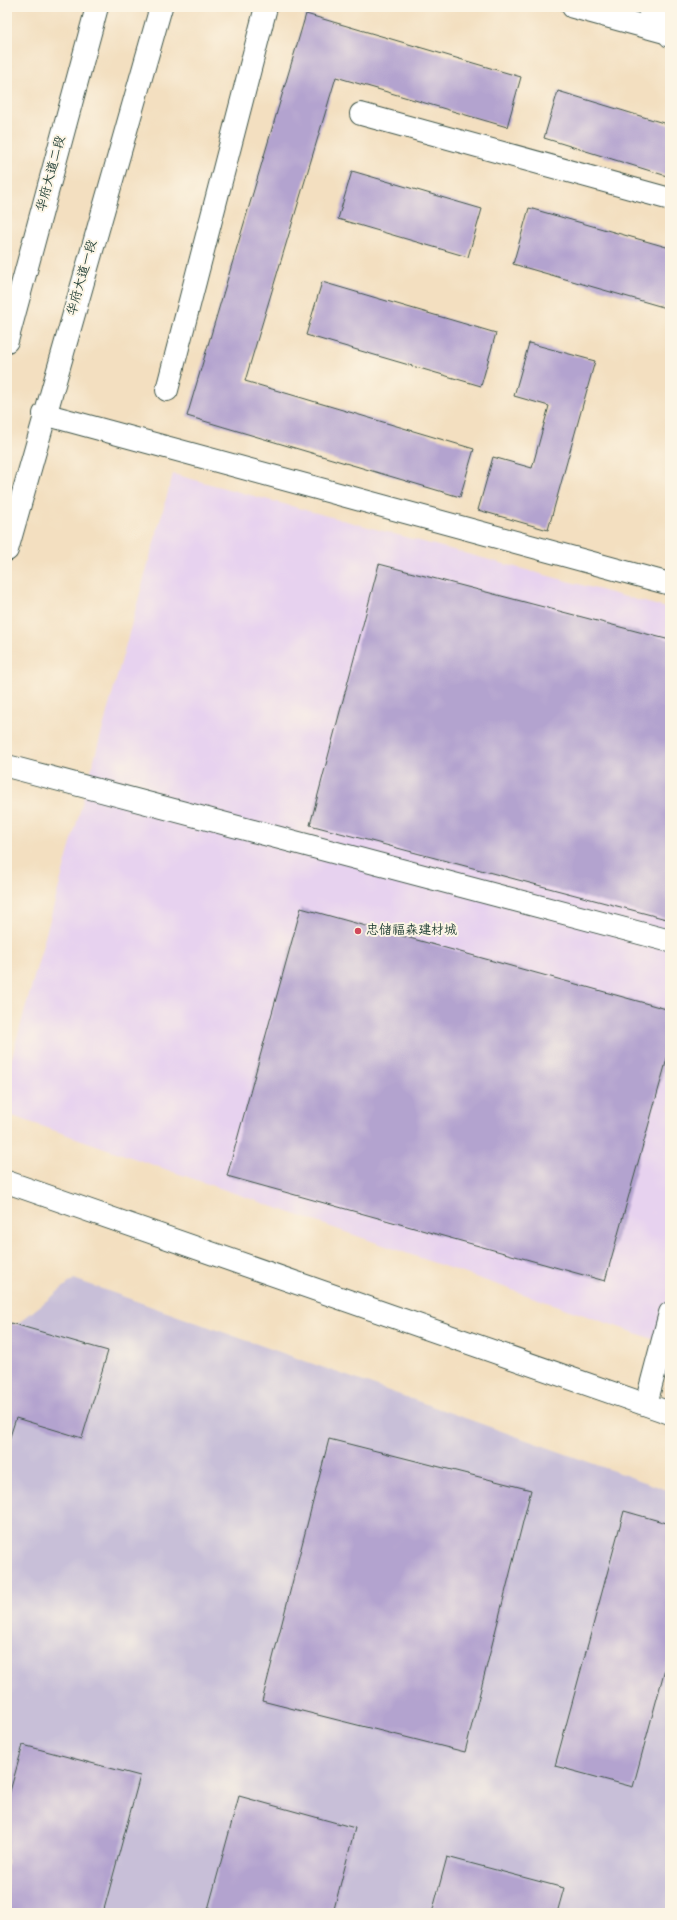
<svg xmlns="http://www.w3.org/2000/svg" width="677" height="1920" font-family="'Gochi Hand','LXGW WenKai TC',sans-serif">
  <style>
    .built { fill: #e7d2ef }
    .industrial { fill: #c8bfd8 }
    .building { fill: #b3a3cf }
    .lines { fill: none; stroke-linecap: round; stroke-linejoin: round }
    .minor-casing { stroke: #3f5549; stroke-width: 24 }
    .major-casing { stroke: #3f5549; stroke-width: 24 }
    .minor { stroke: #fff; stroke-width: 22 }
    .major { stroke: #fff; stroke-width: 22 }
    .poi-dot { fill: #d1495b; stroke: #fcf5e5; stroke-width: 1.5 }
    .labels { text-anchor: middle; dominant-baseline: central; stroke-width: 4; stroke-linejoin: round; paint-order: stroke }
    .street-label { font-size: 13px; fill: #1f3d34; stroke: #fcf5e5 }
    .poi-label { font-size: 13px; fill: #1f3d34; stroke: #fcf5e5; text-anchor: start }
  </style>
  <rect width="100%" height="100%" fill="#fcf5e5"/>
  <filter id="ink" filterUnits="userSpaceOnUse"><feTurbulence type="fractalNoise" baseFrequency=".025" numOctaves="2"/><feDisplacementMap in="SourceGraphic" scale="8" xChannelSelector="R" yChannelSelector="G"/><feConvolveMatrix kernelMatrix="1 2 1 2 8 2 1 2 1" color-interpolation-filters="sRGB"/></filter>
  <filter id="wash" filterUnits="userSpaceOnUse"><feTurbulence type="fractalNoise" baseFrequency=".012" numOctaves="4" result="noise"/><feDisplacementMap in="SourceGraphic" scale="16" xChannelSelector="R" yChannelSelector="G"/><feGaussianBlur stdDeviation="0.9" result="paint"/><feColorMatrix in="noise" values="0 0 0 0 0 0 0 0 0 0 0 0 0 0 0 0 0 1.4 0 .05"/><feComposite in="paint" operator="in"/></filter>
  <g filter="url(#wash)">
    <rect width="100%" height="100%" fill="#f3dfc0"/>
    <polygon class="built" points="173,474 670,609 670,1345 7,1114 7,1075"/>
    <polygon class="industrial" points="74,1279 670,1491 670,1913 7,1913 7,1332"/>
    <g id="blocks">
      <g class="building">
        <polygon points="306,14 521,77 507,127 336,77 245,381 474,449 460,497 187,416"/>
        <polygon points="558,91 670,125 670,177 544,138"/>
        <polygon points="352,171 482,209 468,257 338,219"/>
        <polygon points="529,208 670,248 670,309 513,264"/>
        <polygon points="322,282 496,333 481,386 306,335"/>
        <polygon points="529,343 595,361 548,530 478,510 493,457 532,468 549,406 514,396"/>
        <polygon points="379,564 670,640 670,920 310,825"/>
        <polygon points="301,908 670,1010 670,1048 605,1281 227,1176"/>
        <polygon points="7,1322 108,1351 82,1438 16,1418 7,1446"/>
        <polygon points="329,1439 531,1490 465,1752 262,1701"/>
        <polygon points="624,1511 670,1524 670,1650 633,1787 555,1766"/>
        <polygon points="23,1745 140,1776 103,1913 7,1913 7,1802"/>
        <polygon points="239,1796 355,1828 333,1913 207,1913"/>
        <polygon points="447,1857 564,1888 557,1913 432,1913"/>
      </g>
    </g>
  </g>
  <g filter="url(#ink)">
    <use href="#blocks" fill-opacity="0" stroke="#3f5549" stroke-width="1"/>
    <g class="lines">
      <defs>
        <g id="minor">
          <polyline points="573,7 668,33"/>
          <polyline points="648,7 670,36"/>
          <polyline points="361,114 670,199"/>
          <polyline points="167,390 266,7"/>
          <polyline points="44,414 670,584"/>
          <polyline points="7,766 670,941"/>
          <polyline points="7,1182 670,1413"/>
          <polyline points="646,1404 670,1313"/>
        </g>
        <g id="major">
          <polyline points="7,341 97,7"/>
          <polyline points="7,550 161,7"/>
        </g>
      </defs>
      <use href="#minor" class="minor-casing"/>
      <use href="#major" class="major-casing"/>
      <use href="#minor" class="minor"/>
      <use href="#major" class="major"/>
    </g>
  </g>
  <circle class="poi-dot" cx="358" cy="931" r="4"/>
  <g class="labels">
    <g class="street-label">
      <text transform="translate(52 174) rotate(-75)">华府大道二段</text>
      <text transform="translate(83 278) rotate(-74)">华府大道一段</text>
    </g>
    <g class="poi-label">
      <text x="366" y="931">忠储福森建材城</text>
    </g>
  </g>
  <rect width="677" height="1920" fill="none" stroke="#fcf5e5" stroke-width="24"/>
</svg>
